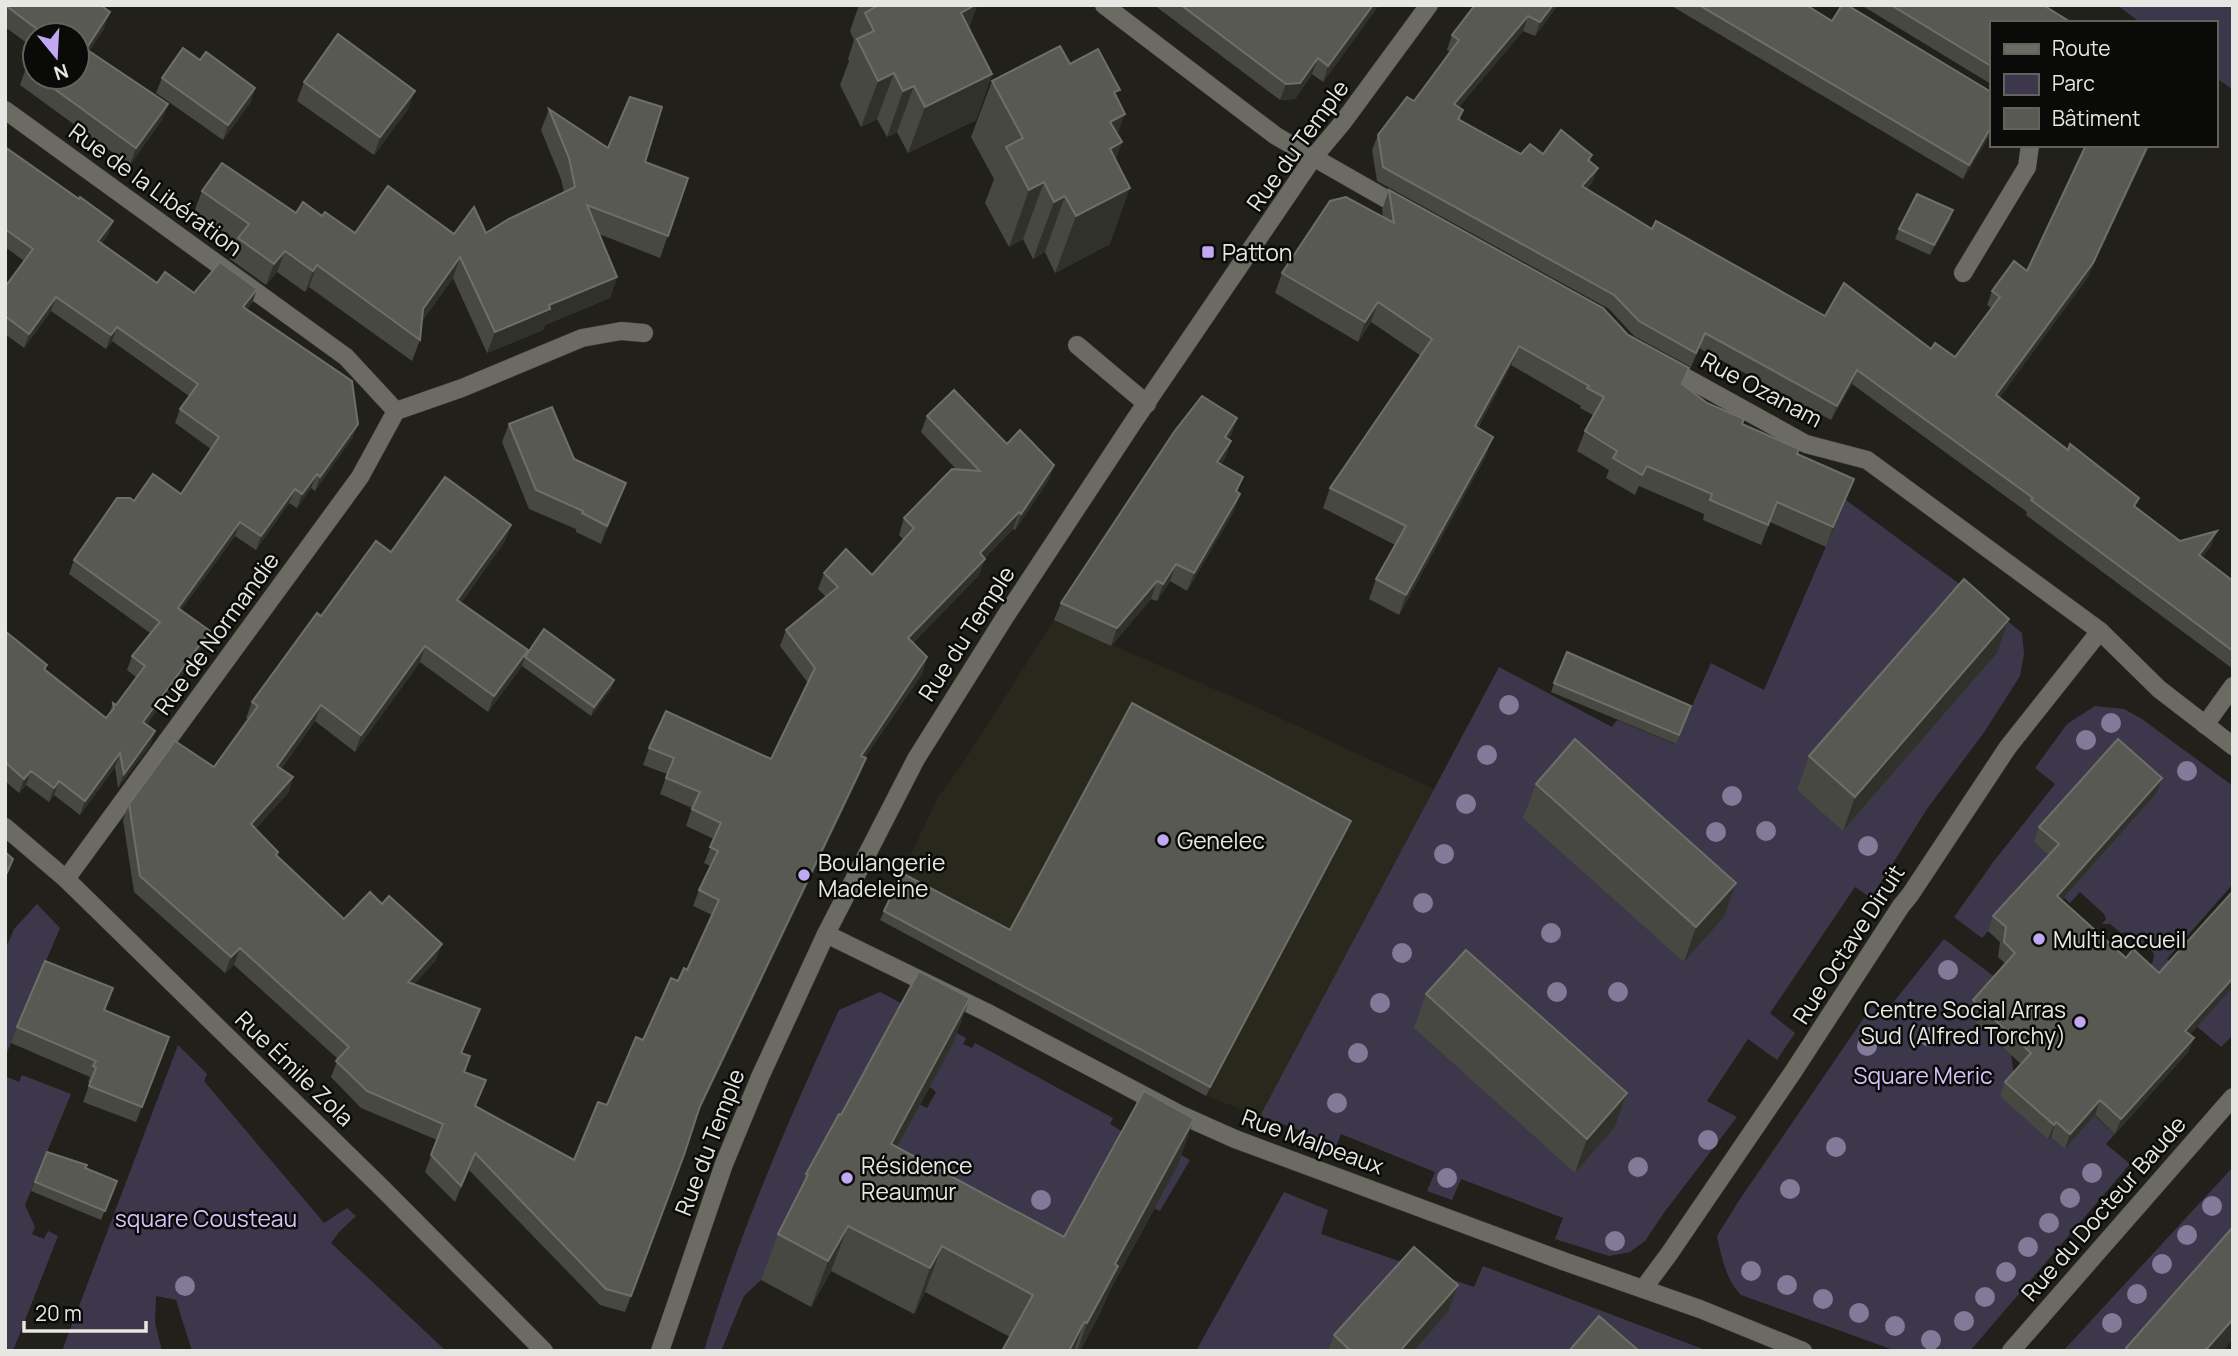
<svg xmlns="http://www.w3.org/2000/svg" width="2238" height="1356" font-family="Manrope,sans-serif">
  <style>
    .built { fill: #29281d }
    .green { fill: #3d374b }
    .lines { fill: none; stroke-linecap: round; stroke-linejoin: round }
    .lane-casing { stroke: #3a3a36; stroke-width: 19 }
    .street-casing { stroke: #3a3a36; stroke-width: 19 }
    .secondary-casing { stroke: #3a3a36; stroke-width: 19 }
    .lane { stroke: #6b6b64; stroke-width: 18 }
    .street { stroke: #6b6b64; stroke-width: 18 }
    .secondary { stroke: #6b6b64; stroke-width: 18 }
    .tree { fill: #837998 }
    .wall { fill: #484842 }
    .shaded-wall { fill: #31312b }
    .building { fill: #595953; stroke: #6f6f6a; stroke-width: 2 }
    .poi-dot { fill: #c0a8f3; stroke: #0a0a08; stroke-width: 2.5 }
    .labels { text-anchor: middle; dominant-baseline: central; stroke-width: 5; stroke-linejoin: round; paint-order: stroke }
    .street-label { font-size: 23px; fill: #e6e6e2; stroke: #0a0a08 }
    .poi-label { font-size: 23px; fill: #e6e6e2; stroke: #0a0a08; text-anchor: start }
    .park-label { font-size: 23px; fill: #d4c1fe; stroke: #0a0a08 }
  </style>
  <rect width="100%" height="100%" fill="#21201b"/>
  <polygon class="built" points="1054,620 1254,706 1434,789 1260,1116 1206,1096 880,920 938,797 961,766"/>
  <g class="green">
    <polygon points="2117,5 2233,5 2233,90 2215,77 2215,23 2141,23"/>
    <polygon points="1846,500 1992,608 2022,633 2024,654 2020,676 1985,731 1927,809 1871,898 1855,887 1770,1013 1795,1033 1777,1060 1748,1039 1707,1101 1737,1117 1663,1214 1645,1241 1630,1252 1609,1256 1555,1239 1563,1218 1461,1179 1452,1200 1427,1191 1435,1172 1341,1134 1333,1154 1307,1146 1299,1130 1260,1116 1499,667 1612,727 1617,720 1675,744 1711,663 1764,690"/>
    <polygon points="2095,706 2124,709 2142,719 2233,786 2233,884 2167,959 2173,966 2233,986 2233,1035 2221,1047 2186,1017 2147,967 2153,962 2154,954 2150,949 2145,949 2126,932 2121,933 2110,924 2102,924 2106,919 2104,914 2080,892 2070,903 2048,883 2026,888 1982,938 1954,917 1994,861 2055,784 2035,768 2067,724"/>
    <polygon points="37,904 60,928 5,1057 5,950 14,929"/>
    <path d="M1944,939L1999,980L1967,1015L2011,1055L2015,1080L2048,1139L2094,1115L2115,1134L2106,1144L2130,1164L1970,1351H1896L1741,1295C1726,1280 1721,1256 1717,1236L1738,1202L1872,1006L1884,1014Z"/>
    <path d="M880,992L966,1038L963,1044L972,1048L975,1043L1113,1118L1110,1124L1123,1132L1128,1126L1190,1160L1160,1211L1154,1208L1177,1165L1047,1283L874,1190L919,1104L927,1108L936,1092L930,1087L761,1280L744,1296L721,1351H704C739,1233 788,1121 839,1010Z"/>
    <polygon points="178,1045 207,1074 204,1081 324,1223 347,1208 356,1216 339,1232 331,1243 446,1351 192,1351 176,1300 156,1296 155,1323 162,1351 62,1351"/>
    <polygon points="22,1075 71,1094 25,1205 35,1227 32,1234 44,1239 48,1231 58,1236 13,1351 5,1351 5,1076 19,1082"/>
    <polygon points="2233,1167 2233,1247 2141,1351 2063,1351"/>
    <polygon points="1284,1192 1328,1210 1321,1234 1474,1287 1483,1266 1708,1351 1196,1351"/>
  </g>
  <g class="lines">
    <defs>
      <polyline id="lane" points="1077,345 1147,404"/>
      <g id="street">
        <polyline points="1104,5 1276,136 1404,209"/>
        <polyline points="5,110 346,357 396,411 462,388 582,338 621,331 644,333"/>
        <polyline points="1963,273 2027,167 2030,145"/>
        <polyline points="1667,367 1806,444 1867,460 2100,631 2159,689 2233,746"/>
        <polyline points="2205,725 2233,686"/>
        <polyline points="5,827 66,879 383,1189 544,1351"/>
        <polyline points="66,879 360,477 396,411"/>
        <polyline points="826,934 986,1012 1179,1114 1235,1139 1563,1261 1700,1309 1803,1351"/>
        <polyline points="1643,1289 1669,1254 1793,1072 1901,906 1910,895 2008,747 2100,631"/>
        <polyline points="2011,1351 2233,1097"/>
      </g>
      <polyline id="secondary" points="660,1351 724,1164 760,1077 826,934 916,759 1005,617 1134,421 1313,158 1343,122 1429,5"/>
    </defs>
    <use href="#lane" class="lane-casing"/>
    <use href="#street" class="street-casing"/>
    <use href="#secondary" class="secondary-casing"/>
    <use href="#lane" class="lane"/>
    <use href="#street" class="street"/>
    <use href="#secondary" class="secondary"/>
  </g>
  <g class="tree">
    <circle cx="1509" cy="705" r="10"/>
    <circle cx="2111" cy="723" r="10"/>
    <circle cx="2086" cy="740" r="10"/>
    <circle cx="1487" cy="755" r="10"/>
    <circle cx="2187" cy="771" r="10"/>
    <circle cx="1732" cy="796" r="10"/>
    <circle cx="1466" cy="804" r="10"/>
    <circle cx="1766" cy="831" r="10"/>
    <circle cx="1716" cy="832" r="10"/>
    <circle cx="1868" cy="846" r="10"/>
    <circle cx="1444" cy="854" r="10"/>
    <circle cx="1423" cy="903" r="10"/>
    <circle cx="1551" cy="933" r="10"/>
    <circle cx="1402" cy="953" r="10"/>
    <circle cx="1948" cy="970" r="10"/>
    <circle cx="1557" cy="992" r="10"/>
    <circle cx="1618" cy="992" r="10"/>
    <circle cx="1380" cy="1003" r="10"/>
    <circle cx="1930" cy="1037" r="10"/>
    <circle cx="1867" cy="1046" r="10"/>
    <circle cx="1358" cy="1053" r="10"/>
    <circle cx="1337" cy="1103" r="10"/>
    <circle cx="1708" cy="1140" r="10"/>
    <circle cx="1836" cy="1147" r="10"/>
    <circle cx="1638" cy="1167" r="10"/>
    <circle cx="2092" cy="1173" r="10"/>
    <circle cx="1447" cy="1178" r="10"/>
    <circle cx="1790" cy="1189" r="10"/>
    <circle cx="2070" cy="1198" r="10"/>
    <circle cx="1041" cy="1200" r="10"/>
    <circle cx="2212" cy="1206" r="10"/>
    <circle cx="2049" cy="1223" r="10"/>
    <circle cx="2187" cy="1235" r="10"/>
    <circle cx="1615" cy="1241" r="10"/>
    <circle cx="2028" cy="1247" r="10"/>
    <circle cx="2162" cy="1264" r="10"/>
    <circle cx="1751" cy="1271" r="10"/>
    <circle cx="2006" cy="1272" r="10"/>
    <circle cx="1787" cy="1285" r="10"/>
    <circle cx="185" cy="1286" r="10"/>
    <circle cx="2137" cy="1294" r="10"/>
    <circle cx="1985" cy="1297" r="10"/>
    <circle cx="1823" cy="1299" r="10"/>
    <circle cx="1859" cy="1313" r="10"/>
    <circle cx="1964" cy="1321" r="10"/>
    <circle cx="2112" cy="1323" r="10"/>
    <circle cx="1895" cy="1326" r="10"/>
    <circle cx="1931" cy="1340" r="10"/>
  </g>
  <g class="wall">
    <polygon points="5,5 104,29 89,51 168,104 161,121 130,165 20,85 26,68 35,54 35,77 77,77 77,35 35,35 35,49 5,27"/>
    <polygon points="859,5 977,5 969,28 992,74 976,120 908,153 897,132 887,137 877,119 861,127 840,85 849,61 848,59 854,40 850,31"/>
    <polygon points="1154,5 1379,5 1323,82 1312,74 1295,99 1280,100"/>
    <polygon points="1558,5 1535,36 1523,31 1459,107 1463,110 1460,120 1521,154 1543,154 1592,155 1590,161 1593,182 1586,189 1652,229 1825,316 1955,357 1991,308 1987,305 1992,291 2027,271 2088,277 1999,398 2136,508 2180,541 2211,546 2202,557 2233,581 2233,669 2026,515 2027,512 1852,384 1831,420 1699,348 1691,367 1634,336 1609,309 1377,181 1372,150 1378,135 1414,101 1450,52 1447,50 1452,35"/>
    <polygon points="1670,5 1806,5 1832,21 1991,92 1991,133 1963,179"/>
    <polygon points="1861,5 2043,5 1991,23 1991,84"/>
    <polygon points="1070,64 1117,98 1118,135 1122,142 1115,160 1110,244 1055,273 1045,252 1033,259 1023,239 1009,247 985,203 994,179 971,137 992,81"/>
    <polygon points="162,78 255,88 250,103 223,140 156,93"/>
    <polygon points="304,82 408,109 374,155 297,101"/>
    <polygon points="549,109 608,148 688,178 660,258 599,234 617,277 610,298 545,325 543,330 487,353 453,278 422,321 420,340 412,361 309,287 305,292 277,272 266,285 230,259 236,242 194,212 202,191 296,213 322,216 355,233 454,234 486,233 564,192 561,179 541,130"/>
    <polygon points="5,147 79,199 113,221 108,235 102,243 157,283 194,293 257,289 252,303 247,309 358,424 352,438 315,491 311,488 297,508 289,503 256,550 235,536 181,610 210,631 204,645 146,725 155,731 150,745 118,788 115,767 80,815 54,795 49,802 26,785 19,793 5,781 5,631 47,665 45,670 106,718 109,714 113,703 116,705 136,677 127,670 132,656 150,633 69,574 74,560 134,501 181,494 211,449 175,423 180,409 189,396 112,341 106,349 51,311 24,348 5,334 5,287 24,261 5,247"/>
    <polygon points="1389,190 1628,335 1689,368 1683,384 1707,403 1742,424 1797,455 1846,499 1826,547 1770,522 1761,545 1703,520 1704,514 1639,486 1635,495 1606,478 1609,470 1577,451 1585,431 1593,415 1580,408 1581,406 1511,365 1478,428 1486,456 1399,615 1369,599 1376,579 1395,545 1323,508 1330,488 1421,356 1371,322 1358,342 1275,293 1282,273 1383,217 1382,210"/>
    <polygon points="1950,220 1930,255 1895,239 1899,229"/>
    <polygon points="927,416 1007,444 1054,465 1048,481 1015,530 1013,529 985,558 979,575 913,643 927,657 922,674 865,757 866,758 860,774 696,1118 684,1155 625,1312 600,1305 469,1170 455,1202 425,1172 437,1140 361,1108 331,1077 338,1059 234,965 225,973 134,892 123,820 129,804 214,767 248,719 246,718 252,702 321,616 391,552 511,525 505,541 461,603 526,654 614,680 611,689 591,716 522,666 488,712 420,662 355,752 315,721 281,769 293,777 288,793 255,829 277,856 344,919 436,960 414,984 474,1025 462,1053 470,1056 465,1072 476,1107 574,1160 607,1105 678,981 687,970 712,915 693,906 699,890 710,866 704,863 714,839 686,826 692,808 660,794 667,774 643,765 649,748 771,759 808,683 780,646 786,630 826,597 818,589 824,573 872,575 904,540 899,535 904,518 956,469 921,432"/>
    <polygon points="1237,418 1231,435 1228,439 1231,441 1225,458 1221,464 1238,492 1240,494 1234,511 1187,591 1170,581 1157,601 1151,599 1111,646 1054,620 1061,603"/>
    <polygon points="509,424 574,459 619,501 601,544 576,532 576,529 529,509 502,442"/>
    <polygon points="1997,653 1843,831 1797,790 1809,756"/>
    <polygon points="1554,683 1688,716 1676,744 1551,692"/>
    <polygon points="1536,784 1724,917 1684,962 1523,818"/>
    <polygon points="2157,793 2062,900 2126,958 2159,973 2233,891 2233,987 2190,1034 2194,1038 2188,1052 2115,1134 2095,1115 2065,1149 2051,1137 2048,1139 2000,1096 2005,1082 2021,1064 1967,1015 1973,1000 2006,964 1998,957 2000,942 1988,931 1993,916 2049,855 2034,842 2039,827"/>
    <polygon points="1347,830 1206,1096 880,920 884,911 1010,930"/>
    <polygon points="1426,994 1627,1093 1615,1127 1575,1173 1414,1028"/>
    <polygon points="104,1010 169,1037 136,1122 83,1102 90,1083 88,1082 90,1077 11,1043 17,1027"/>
    <polygon points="953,1044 897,1147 1064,1237 1178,1165 1109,1292 1101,1311 1080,1351 1002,1351 1010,1337 925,1292 914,1314 831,1271 811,1307 761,1280 778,1234 800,1191 806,1174 841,1115"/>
    <polygon points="47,1152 117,1181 101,1220 31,1191"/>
    <polygon points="1448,1312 1414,1351 1328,1351 1334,1335"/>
  </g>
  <g class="shaded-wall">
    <polygon points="975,5 977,5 961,50 961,13"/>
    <polygon points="1373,5 1379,5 1323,82 1328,66"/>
    <polygon points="1553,5 1558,5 1535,36 1540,22"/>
    <polygon points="110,12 104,29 80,65 86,49"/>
    <polygon points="1528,16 1523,31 1449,119 1454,104"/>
    <polygon points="1318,58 1312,74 1295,99 1280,100 1286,84"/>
    <polygon points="894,73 877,119 861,127 878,81"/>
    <polygon points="992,74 976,120 908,153 925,107"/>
    <polygon points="914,86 897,132 887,137 903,91"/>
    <polygon points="255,88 250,103 223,140 228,125"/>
    <polygon points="415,91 408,109 374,155 380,137"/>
    <polygon points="168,104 161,121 130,165 136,148"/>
    <polygon points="1125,114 1113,147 1122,142 1101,199 1110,122"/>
    <polygon points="1991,127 1991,133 1963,179 1969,165"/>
    <polygon points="2148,145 2150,145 2088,277 1991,410 1996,395"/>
    <polygon points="1598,168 1593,182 1576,201 1582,186"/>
    <polygon points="1044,182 1023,239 1009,247 1029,190"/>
    <polygon points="1130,188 1110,244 1055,273 1076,216"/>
    <polygon points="1065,196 1045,252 1033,259 1054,202"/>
    <polygon points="1953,210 1950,220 1930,255 1934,245"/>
    <polygon points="113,221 108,235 93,255 98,241"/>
    <polygon points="285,251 277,272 266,285 274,264"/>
    <polygon points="460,257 453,278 415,330 423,309"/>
    <polygon points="317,265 309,287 305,292 313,271"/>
    <polygon points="617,277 610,298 545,325 543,330 487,353 495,332 549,305"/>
    <polygon points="257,289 252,303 237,321 243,307"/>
    <polygon points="56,297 51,311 24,348 29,334"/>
    <polygon points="1378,302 1371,322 1358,342 1365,322"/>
    <polygon points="117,327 112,341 106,349 111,335"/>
    <polygon points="1519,346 1511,365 1468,446 1475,426"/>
    <polygon points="1857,370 1852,384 1831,420 1837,406"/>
    <polygon points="1237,418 1231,435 1218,454 1225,437"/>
    <polygon points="358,424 352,438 315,491 320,477"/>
    <polygon points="1493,437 1486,456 1399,615 1406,595"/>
    <polygon points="1231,441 1225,458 1211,479 1217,462"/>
    <polygon points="1054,465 1048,481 1015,530 1021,514"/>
    <polygon points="317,474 311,488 297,508 302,494"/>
    <polygon points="1854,479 1846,499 1826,547 1833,527"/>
    <polygon points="626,483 619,501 601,544 607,526"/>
    <polygon points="295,489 289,503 256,550 261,536"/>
    <polygon points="1240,494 1234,511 1187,591 1194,573"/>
    <polygon points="1019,512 1013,529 974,569 980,553"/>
    <polygon points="240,522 235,536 172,622 178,608"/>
    <polygon points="511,525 505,541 452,616 457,600"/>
    <polygon points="2217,531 2211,546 2193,569 2199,555"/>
    <polygon points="985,559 979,575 902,654 908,638"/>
    <polygon points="1176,564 1170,581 1157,601 1163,584"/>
    <polygon points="1157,581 1151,599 1111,646 1117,628"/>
    <polygon points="2009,619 1997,653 1843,831 1855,797"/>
    <polygon points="210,631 204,645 138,737 143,722"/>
    <polygon points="425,646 420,662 355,752 361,735"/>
    <polygon points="528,650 522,666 488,712 494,696"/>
    <polygon points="927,657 922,674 855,772 861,756"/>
    <polygon points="614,680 611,689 591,716 594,707"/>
    <polygon points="321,705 315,721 271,782 277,766"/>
    <polygon points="155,731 150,745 118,788 124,774"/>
    <polygon points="120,753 115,767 80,815 85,801"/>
    <polygon points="866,758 860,774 694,1122 700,1106"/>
    <polygon points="31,771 26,785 19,793 24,779"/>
    <polygon points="293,777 288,793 245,841 251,824"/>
    <polygon points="2162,778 2157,793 2052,911 2057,896"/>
    <polygon points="59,781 54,795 49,802 54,788"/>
    <polygon points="1351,821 1347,830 1206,1096 1210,1087"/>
    <polygon points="1736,883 1724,917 1684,962 1696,927"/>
    <polygon points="442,944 436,960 402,998 408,982"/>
    <polygon points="240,948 234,965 225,973 231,957"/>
    <polygon points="2233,978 2233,987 2180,1046 2185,1031"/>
    <polygon points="970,998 953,1044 874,1190 891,1144"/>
    <polygon points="2194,1038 2188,1052 2115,1134 2121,1119"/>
    <polygon points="1627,1093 1615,1127 1575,1173 1587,1139"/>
    <polygon points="2100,1100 2095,1115 2065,1149 2070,1134"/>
    <polygon points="1194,1119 1178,1165 1109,1292 1101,1311 1080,1351 1077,1351 1087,1323 1115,1264"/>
    <polygon points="2056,1122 2051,1137 2048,1139 2054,1125"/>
    <polygon points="475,1153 469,1170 455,1202 461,1186"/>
    <polygon points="848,1226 831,1271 811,1307 828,1261"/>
    <polygon points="942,1246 925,1292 914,1314 930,1268"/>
    <polygon points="1458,1285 1448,1312 1414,1351 1400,1351"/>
    <polygon points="2233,1319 2233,1339 2223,1351 2205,1351"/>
    <polygon points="1084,1322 1074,1351 1069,1351"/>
  </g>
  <g class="building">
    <polygon points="5,5 100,5 110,12 86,49 168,104 136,148 38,77 77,77 77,35 45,35"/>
    <polygon points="877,5 975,5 961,13 992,74 925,107 914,86 903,91 894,73 878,81 857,39 874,31 865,13 877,6"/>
    <polygon points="1181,5 1373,5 1328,66 1318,58 1300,83 1286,84"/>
    <polygon points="1475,5 1553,5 1540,22 1528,16 1454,104 1463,110 1458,119 1521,154 1530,144 1543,154 1561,130 1592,155 1588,160 1598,168 1582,186 1652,229 1656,221 1825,316 1844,283 1931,349 1935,343 1955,357 2000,297 1992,291 2014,261 2027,271 2086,145 2148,145 2093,263 1996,395 2068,450 2070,444 2139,498 2134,506 2180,541 2217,531 2199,555 2233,581 2233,651 2031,500 2033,498 1857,370 1837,406 1705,333 1696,353 1639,321 1614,295 1383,167 1378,135 1407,97 1414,101 1459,40 1452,35"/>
    <polygon points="1699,5 1806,5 1832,21 1842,5 1847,5 1991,92 1991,127 1969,165"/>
    <polygon points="1891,5 2043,5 2072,23 1991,23 1991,66"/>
    <polygon points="338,34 415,91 380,137 304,82"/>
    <polygon points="1060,46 1070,64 1098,49 1120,90 1114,92 1125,114 1110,122 1122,142 1110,149 1130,188 1076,216 1065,196 1054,202 1044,182 1029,190 1006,147 1023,138 992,81"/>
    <polygon points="183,48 200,60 206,52 255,88 228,125 162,78"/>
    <polygon points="35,54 35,75 26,68"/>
    <polygon points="630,97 662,107 645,162 688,178 668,236 587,205 617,277 549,305 550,309 495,332 460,257 423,309 420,340 317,265 313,271 285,251 274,264 238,238 249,224 202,191 222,163 296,213 303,202 322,216 325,212 355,233 388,186 454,234 474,207 486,233 509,219 575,187 569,158 549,109 608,148"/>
    <polygon points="5,147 79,199 80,197 113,221 98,241 157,283 165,272 194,293 220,262 257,289 243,307 352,381 358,424 320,477 317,474 302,494 295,489 261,536 240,522 178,608 210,631 143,722 155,731 124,774 120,753 85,801 59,781 54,788 31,771 24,779 5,762 5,631 47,665 44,669 106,718 114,708 113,703 116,705 145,666 132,656 160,622 74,560 117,498 130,498 134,501 153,474 181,494 219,437 180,409 198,384 117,327 111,335 56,297 29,334 5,316 5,287 33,249 5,229"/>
    <polygon points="1389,190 1603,308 1628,335 1689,368 1682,384 1707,403 1744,419 1742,424 1799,449 1797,454 1854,479 1833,527 1777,502 1768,525 1710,500 1712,494 1647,466 1642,475 1613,458 1617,451 1585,431 1604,397 1587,388 1589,386 1519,346 1475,426 1493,437 1406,595 1376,579 1406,526 1330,488 1432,339 1378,302 1365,322 1282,273 1330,201 1346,197 1394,223"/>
    <polygon points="1917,194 1953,210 1934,245 1899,229"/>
    <polygon points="954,390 1007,444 1020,430 1054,465 1021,514 1019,512 980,553 985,559 908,638 927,657 861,756 866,758 700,1106 684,1155 631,1296 606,1289 475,1153 461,1186 431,1155 443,1124 367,1091 336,1061 349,1047 240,948 231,957 140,876 129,804 175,741 214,767 258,706 252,702 317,613 321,616 376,541 391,552 445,477 511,525 457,600 528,650 494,696 425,646 361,735 321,705 277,766 293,777 251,824 278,852 276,855 344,919 370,892 382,904 389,896 442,944 408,982 480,1009 461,1053 470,1056 464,1072 486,1080 475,1106 574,1160 598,1102 607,1105 636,1037 643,1040 671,978 678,981 684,968 687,970 719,900 699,890 718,851 710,847 721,823 692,809 700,792 666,778 674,758 649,748 666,711 771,759 815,668 786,630 838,587 824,573 846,549 872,575 914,528 904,518 952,469 980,471 927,416"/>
    <polygon points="1202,396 1237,418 1225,437 1231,441 1217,462 1243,477 1236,491 1240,494 1194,573 1176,564 1163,584 1157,581 1117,628 1061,603 1174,432"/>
    <polygon points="552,407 574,459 626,483 607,526 582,513 583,511 536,490 509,424"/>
    <polygon points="1964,579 2009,619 1855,797 1809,756"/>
    <polygon points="544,629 614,680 594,707 525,657"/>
    <polygon points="1567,652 1691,706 1679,735 1554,683"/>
    <polygon points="1132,703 1351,821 1210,1087 884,911 902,873 1010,930"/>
    <polygon points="1575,739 1736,883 1696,927 1536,784"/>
    <polygon points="2118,739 2162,778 2057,896 2126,958 2133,949 2159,973 2233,891 2233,978 2185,1031 2194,1038 2121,1119 2100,1100 2070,1134 2056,1122 2054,1125 2005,1082 2031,1053 1973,1000 2015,953 2004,942 2006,927 1993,916 2059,844 2039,827"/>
    <polygon points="5,852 13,859 5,877"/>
    <polygon points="1466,950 1627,1093 1587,1139 1426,994"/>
    <polygon points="45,961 113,988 104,1010 169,1037 142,1107 89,1086 96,1068 93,1066 96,1061 17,1027"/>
    <polygon points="919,971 970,998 891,1144 1064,1237 1144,1091 1194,1119 1115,1264 1118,1266 1087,1323 1084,1322 1069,1351 1002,1351 1033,1295 942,1246 930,1268 848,1226 828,1261 778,1234 808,1175 806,1174 839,1114 841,1115"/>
    <polygon points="47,1152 87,1165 85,1168 117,1181 105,1211 35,1182"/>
    <polygon points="2233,1227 2233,1319 2205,1351 2129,1351 2126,1348"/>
    <polygon points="1414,1247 1458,1285 1400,1351 1351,1351 1334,1335"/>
    <polygon points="1599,1316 1639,1351 1569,1351"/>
  </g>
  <g class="poi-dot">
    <rect x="1201" y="245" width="14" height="14" rx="3.5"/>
    <circle cx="1163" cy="840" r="7"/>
    <circle cx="804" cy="875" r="7"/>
    <circle cx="2039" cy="939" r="7"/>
    <circle cx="2080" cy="1022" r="7"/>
    <circle cx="847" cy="1178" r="7"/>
  </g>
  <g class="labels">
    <g class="street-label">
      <text transform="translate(1297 145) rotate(-54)">Rue du Temple</text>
      <text transform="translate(156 189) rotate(36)">Rue de la Libération</text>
      <text transform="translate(1762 389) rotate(28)">Rue Ozanam</text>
      <text transform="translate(216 633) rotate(-54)">Rue de Normandie</text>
      <text transform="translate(966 633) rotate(-57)">Rue du Temple</text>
      <text transform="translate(1848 944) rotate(-57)">Rue Octave Diruit</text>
      <text transform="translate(295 1068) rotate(44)">Rue Émile Zola</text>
      <text transform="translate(1313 1141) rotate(20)">Rue Malpeaux</text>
      <text transform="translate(709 1142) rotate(-69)">Rue du Temple</text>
      <text transform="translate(2103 1208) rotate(-49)">Rue du Docteur Baude</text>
    </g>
    <g class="poi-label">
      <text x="1222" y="252">Patton</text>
      <text x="1177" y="840">Genelec</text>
      <text x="818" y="862">Boulangerie<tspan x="818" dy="26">Madeleine</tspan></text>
      <text x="2053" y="939">Multi accueil</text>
      <text x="2066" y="1009" text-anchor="end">Centre Social Arras<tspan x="2066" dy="26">Sud (Alfred Torchy)</tspan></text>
      <text x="861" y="1165">Résidence<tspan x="861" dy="26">Reaumur</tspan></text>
    </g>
    <g class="park-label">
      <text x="1923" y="1075">Square Meric</text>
      <text x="206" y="1218">square Cousteau</text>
    </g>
  </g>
  <rect width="2238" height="1356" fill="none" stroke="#e6e6e2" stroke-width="14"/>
  <rect x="1990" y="21" width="228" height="126" fill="#0a0a08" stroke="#62625f" stroke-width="2"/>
  <rect x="2004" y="44" width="35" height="10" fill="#6b6b64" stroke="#62625f" stroke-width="2"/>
  <text x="2052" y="56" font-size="21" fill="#e6e6e2">Route</text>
  <rect x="2004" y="74" width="35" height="21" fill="#3d374b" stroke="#62625f" stroke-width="2"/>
  <text x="2052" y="91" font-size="21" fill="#e6e6e2">Parc</text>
  <rect x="2004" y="108" width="35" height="21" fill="#595953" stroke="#62625f" stroke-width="2"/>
  <text x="2052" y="126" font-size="21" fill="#e6e6e2">Bâtiment</text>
  <g transform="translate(56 56) rotate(162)"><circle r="33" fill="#0a0a08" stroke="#62625f" stroke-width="2"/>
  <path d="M0-5L12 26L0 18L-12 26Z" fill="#c0a8f3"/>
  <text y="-10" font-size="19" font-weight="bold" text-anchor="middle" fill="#e6e6e2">N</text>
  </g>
  <path d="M24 1321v10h122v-10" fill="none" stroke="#e6e6e2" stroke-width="3.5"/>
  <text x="35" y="1321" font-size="21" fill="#e6e6e2" stroke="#0a0a08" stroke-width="5" paint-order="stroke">20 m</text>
</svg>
